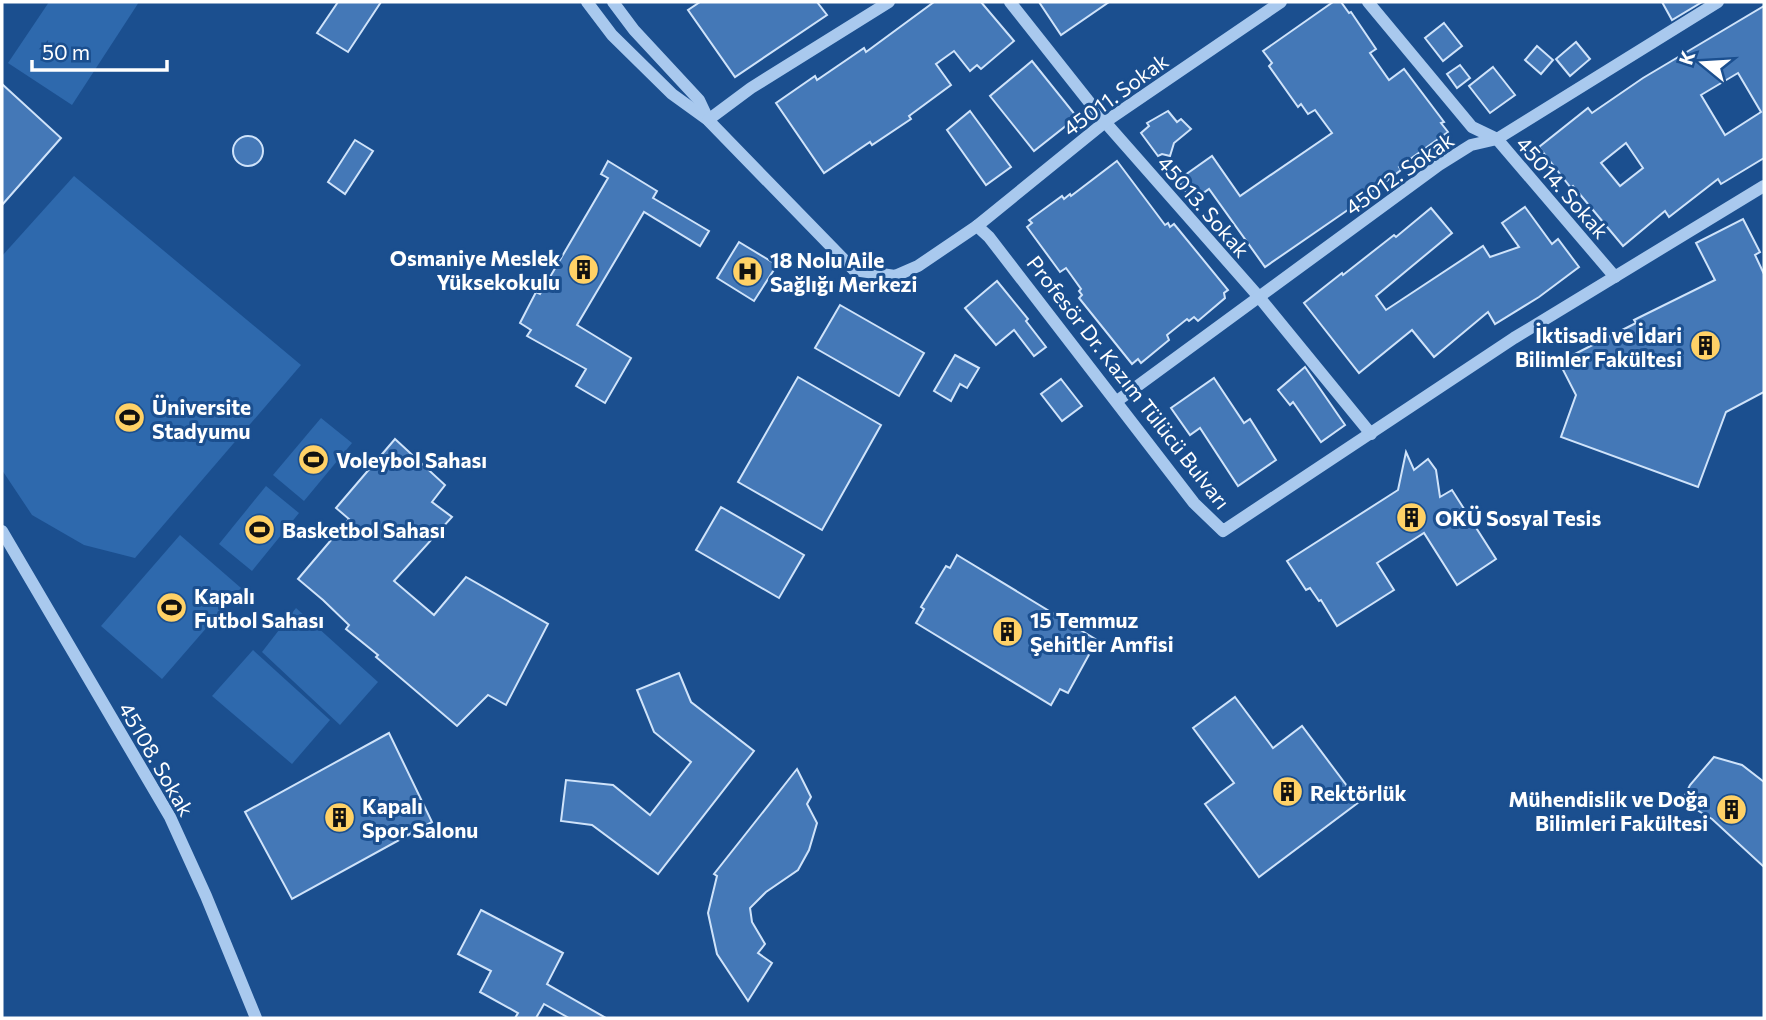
<svg xmlns="http://www.w3.org/2000/svg" width="1766" height="1020" font-family="Commissioner,sans-serif">
  <style>
    .green { fill: #2e69ad }
    .building { fill: #4478b7; stroke: #cfe3fa; stroke-width: 2; fill-rule: evenodd }
    .lines { fill: none; stroke-linecap: round; stroke-linejoin: round }
    .minor { stroke: #a9c9ee; stroke-width: 12 }
    .labels { text-anchor: middle; dominant-baseline: central; stroke-width: 6; stroke-linejoin: round; paint-order: stroke }
    .street-label { font-size: 21px; fill: #fff; stroke: #1b4f8f }
    .poi-label { font-size: 21px; font-weight: bold; fill: #fff; stroke: #1b4f8f; text-anchor: start }
  </style>
  <rect width="100%" height="100%" fill="#1b4f8f"/>
  <g class="green">
    <polygon points="49,2 139,2 72,105 8,63"/>
    <polygon points="74,176 301,365 135,558 84,545 32,515 2,470 2,256"/>
    <polygon points="321,418 352,443 304,501 273,475"/>
    <polygon points="266,486 299,513 252,571 219,544"/>
    <polygon points="180,535 241,588 162,679 101,626"/>
    <polygon points="296,608 378,682 340,725 262,652"/>
    <polygon points="253,650 330,720 292,764 212,696"/>
  </g>
  <g class="building">
    <polygon points="338,2 381,2 348,52 317,33"/>
    <polygon points="700,2 817,2 827,15 735,77 688,10"/>
    <polygon points="934,2 981,2 1014,41 981,69 977,65 970,71 954,51 936,64 951,85 909,116 911,119 872,145 870,142 824,173 776,103 815,76 817,80 864,48 866,52"/>
    <polygon points="1039,2 1109,2 1061,35"/>
    <polygon points="1333,2 1341,2 1349,13 1351,12 1376,49 1370,53 1389,80 1404,69 1444,122 1441,123 1448,132 1399,167 1401,170 1355,205 1265,267 1209,189 1192,201 1178,180 1212,156 1240,196 1332,133 1315,110 1308,114 1301,104 1298,107 1269,66 1272,63 1263,51"/>
    <polygon points="1662,2 1702,2 1672,20"/>
    <path d="M1764,6V158L1721,184L1718,179L1669,217L1665,211L1623,246L1573,186L1571,188L1539,147L1588,108L1592,113L1643,78ZM1738,73L1761,112L1725,135L1701,95ZM1626,143L1643,168L1620,186L1601,163Z"/>
    <polygon points="1444,23 1462,46 1443,61 1425,38"/>
    <polygon points="1576,42 1590,59 1570,76 1556,59"/>
    <polygon points="1537,46 1553,60 1541,74 1525,60"/>
    <polygon points="1032,61 1077,117 1034,151 990,96"/>
    <polygon points="1460,65 1470,78 1457,88 1447,74"/>
    <polygon points="1493,67 1515,95 1490,113 1469,86"/>
    <polygon points="2,84 61,138 2,205"/>
    <polygon points="970,111 1011,167 986,185 947,130"/>
    <polygon points="1168,111 1177,122 1181,119 1191,129 1174,143 1170,156 1162,154 1158,156 1141,133 1149,126 1147,123"/>
    <circle cx="248" cy="151" r="15"/>
    <polygon points="355,140 373,151 345,194 328,182"/>
    <polygon points="608,161 657,191 653,198 709,231 700,246 644,212 577,325 631,358 605,403 576,386 586,369 527,336 531,330 520,323 536,292 540,294 608,178 601,174"/>
    <polygon points="1117,161 1165,225 1168,223 1170,227 1174,224 1228,290 1224,293 1225,298 1198,321 1194,317 1189,321 1187,319 1167,335 1169,340 1141,363 1138,359 1132,364 1079,298 1082,295 1079,291 1081,289 1066,268 1060,272 1027,227 1032,223 1029,220 1062,196 1064,199 1070,194 1071,196"/>
    <polygon points="1525,207 1552,244 1558,239 1579,267 1539,297 1495,324 1488,312 1434,357 1412,330 1359,373 1304,303 1342,273 1343,275 1394,235 1396,237 1431,208 1452,233 1376,296 1386,310 1483,246 1490,257 1519,247 1502,223"/>
    <polygon points="1743,219 1760,252 1755,255 1764,274 1764,392 1726,412 1698,487 1561,437 1576,395 1559,362 1636,323 1634,320 1715,280 1696,243"/>
    <polygon points="739,242 777,265 754,301 717,278"/>
    <polygon points="997,281 1028,319 1026,321 1046,347 1034,356 1014,330 996,345 965,308"/>
    <polygon points="840,305 924,353 899,396 815,348"/>
    <polygon points="955,355 979,368 967,388 960,384 951,401 934,391"/>
    <polygon points="1305,367 1345,425 1321,442 1293,402 1290,405 1278,390"/>
    <polygon points="798,377 881,425 822,530 738,482"/>
    <polygon points="1214,378 1244,423 1250,419 1276,460 1238,486 1200,428 1190,435 1171,408"/>
    <polygon points="1061,379 1082,406 1062,421 1041,394"/>
    <polygon points="395,439 445,485 432,502 452,517 394,581 434,615 466,577 548,624 506,705 488,695 457,726 376,657 378,655 346,629 349,625 323,600 298,579 349,519 336,508"/>
    <polygon points="1406,452 1414,470 1428,459 1436,470 1440,497 1452,490 1496,559 1457,585 1424,533 1377,563 1394,590 1337,626 1321,600 1319,601 1310,588 1306,590 1287,561 1398,490"/>
    <polygon points="721,507 804,555 779,598 696,550"/>
    <polygon points="957,555 1097,640 1068,693 1060,689 1051,705 916,623 924,609 921,607 946,566 950,568"/>
    <polygon points="679,673 691,702 754,751 658,874 592,825 561,821 566,780 613,785 650,815 691,762 654,732 637,690"/>
    <polygon points="1235,697 1273,748 1302,726 1359,802 1259,877 1205,804 1234,783 1193,728"/>
    <polygon points="389,733 432,822 292,899 245,812"/>
    <polygon points="1714,757 1742,765 1764,782 1764,867 1712,819 1682,801 1690,785"/>
    <polygon points="797,769 811,797 807,804 817,823 809,850 798,870 766,892 750,908 752,922 765,944 758,953 772,963 748,1001 717,954 708,913 717,876 714,874"/>
    <polygon points="481,910 563,953 547,984 606,1018 569,1018 544,1004 536,1018 515,1018 518,1013 480,992 491,971 458,954"/>
  </g>
  <g class="lines">
    <g class="minor">
      <polyline points="587,2 612,35 672,94 708,120 854,270 895,276 918,266 977,226 989,237 1194,503 1223,531 1514,338 1764,186"/>
      <polyline points="613,2 634,30 699,100 708,119"/>
      <polyline points="1010,2 1105,122 1259,297 1371,434"/>
      <polyline points="1368,2 1472,127 1497,139 1615,277"/>
      <polyline points="708,120 751,88 889,2"/>
      <polyline points="977,226 1105,122 1281,2"/>
      <polyline points="1117,401 1439,165 1471,145 1497,139 1718,2"/>
      <polyline points="2,531 170,817 206,896 256,1018"/>
    </g>
  </g>
  <defs>
    <symbol id="building-disc" viewBox="-11 -11 22 22"><circle r="9.5" fill="#ffd166" stroke="#1b4f8f"/><path d="M-4-6H4V6H1V3H-1V6H-4ZM-2.5-4.3h1.7v1.8h-1.7ZM.8-4.3h1.7v1.8H.8ZM-2.5-1h1.7V.8h-1.7ZM.8-1h1.7V.8H.8Z" fill="#111"/></symbol>
    <symbol id="hospital-disc" viewBox="-11 -11 22 22"><circle r="9.5" fill="#ffd166" stroke="#1b4f8f"/><path d="M-5-5h3v3.5h4V-5h3V5h-3V1.5h-4V5h-3Z" fill="#111"/></symbol>
    <symbol id="stadium-disc" viewBox="-11 -11 22 22"><circle r="9.5" fill="#ffd166" stroke="#1b4f8f"/><path d="M0-5a6.5 5 0 1 0 0 10a6.5 5 0 1 0 0-10ZM-3.5-1.8h7v3.6h-7Z" fill="#111"/></symbol>
  </defs>
  <g fill-rule="evenodd">
    <use href="#building-disc" x="566" y="252" width="35" height="35"/>
    <use href="#hospital-disc" x="730" y="254" width="35" height="35"/>
    <use href="#building-disc" x="1688" y="328" width="35" height="35"/>
    <use href="#stadium-disc" x="112" y="400" width="35" height="35"/>
    <use href="#stadium-disc" x="296" y="442" width="35" height="35"/>
    <use href="#building-disc" x="1394" y="500" width="35" height="35"/>
    <use href="#stadium-disc" x="242" y="512" width="35" height="35"/>
    <use href="#stadium-disc" x="154" y="590" width="35" height="35"/>
    <use href="#building-disc" x="990" y="614" width="35" height="35"/>
    <use href="#building-disc" x="1270" y="774" width="35" height="35"/>
    <use href="#building-disc" x="1714" y="792" width="35" height="35"/>
    <use href="#building-disc" x="322" y="800" width="35" height="35"/>
  </g>
  <g class="labels">
    <g class="street-label">
      <text transform="translate(1115 94) rotate(-36)">45011. Sokak</text>
      <text transform="translate(1399 173) rotate(-35)">45012. Sokak</text>
      <text transform="translate(1563 187) rotate(49)">45014. Sokak</text>
      <text transform="translate(1204 206) rotate(49)">45013. Sokak</text>
      <text transform="translate(1129 382) rotate(52)">Profesör Dr. Kazım Tülücü Bulvarı</text>
      <text transform="translate(157 759) rotate(60)">45108. Sokak</text>
    </g>
    <g class="poi-label">
      <text x="560" y="257" text-anchor="end">Osmaniye Meslek<tspan x="560" dy="24">Yüksekokulu</tspan></text>
      <text x="770" y="259">18 Nolu Aile<tspan x="770" dy="24">Sağlığı Merkezi</tspan></text>
      <text x="1682" y="334" text-anchor="end">İktisadi ve İdari<tspan x="1682" dy="24">Bilimler Fakültesi</tspan></text>
      <text x="152" y="406">Üniversite<tspan x="152" dy="24">Stadyumu</tspan></text>
      <text x="336" y="459">Voleybol Sahası</text>
      <text x="1435" y="517">OKÜ Sosyal Tesis</text>
      <text x="282" y="529">Basketbol Sahası</text>
      <text x="194" y="595">Kapalı<tspan x="194" dy="24">Futbol Sahası</tspan></text>
      <text x="1030" y="619">15 Temmuz<tspan x="1030" dy="24">Şehitler Amfisi</tspan></text>
      <text x="1310" y="792">Rektörlük</text>
      <text x="1708" y="798" text-anchor="end">Mühendislik ve Doğa<tspan x="1708" dy="24">Bilimleri Fakültesi</tspan></text>
      <text x="362" y="805">Kapalı<tspan x="362" dy="24">Spor Salonu</tspan></text>
    </g>
  </g>
  <rect width="1766" height="1020" fill="none" stroke="#ffffff" stroke-width="7"/>
  <g transform="translate(1703 63) rotate(288)" stroke="#1b4f8f" stroke-width="5" paint-order="stroke">
  <path d="M0-5L12 26L0 18L-12 26Z" fill="#ffffff"/>
  <text y="-10" font-size="19" font-weight="bold" text-anchor="middle" fill="#ffffff">K</text>
  </g>
  <path d="M32 60v10h135v-10" fill="none" stroke="#ffffff" stroke-width="3.5"/>
  <text x="42" y="60" font-size="21" fill="#ffffff" stroke="#1b4f8f" stroke-width="5" paint-order="stroke">50 m</text>
</svg>
